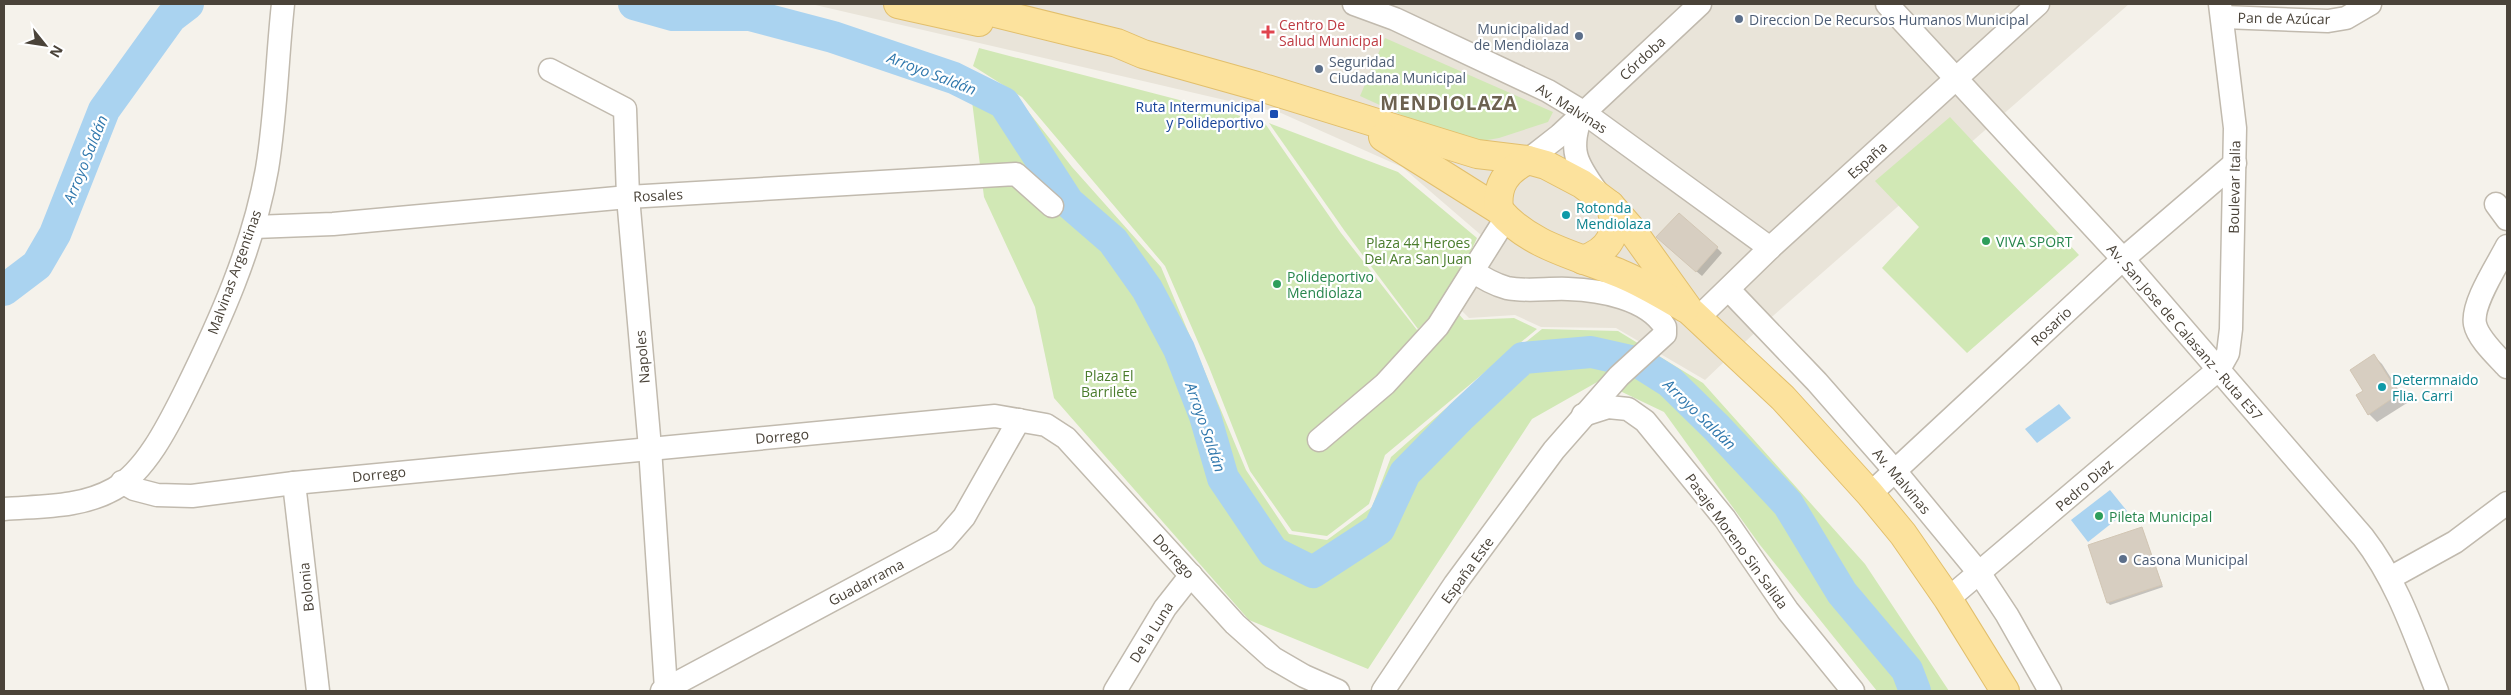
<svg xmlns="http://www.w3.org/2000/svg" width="2511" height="695" font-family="'Open Sans',sans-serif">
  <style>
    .residential { fill: #e9e4d9 }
    .green { fill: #d1e8b5 }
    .water { fill: #aad3f0 }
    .shadow { fill: #0003 }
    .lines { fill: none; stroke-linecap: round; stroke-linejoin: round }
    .river { stroke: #aad3f0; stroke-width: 32 }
    .building { fill: #d7cec1; stroke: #d2c6b4 }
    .minor-casing { stroke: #c1baae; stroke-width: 25 }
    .major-casing { stroke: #e2bf6c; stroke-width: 30 }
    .minor { stroke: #fff; stroke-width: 22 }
    .major { stroke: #fce29d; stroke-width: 28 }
    .service-dot { fill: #5c6f8a; stroke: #fff; stroke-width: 2 }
    .health-dot { fill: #e0444e; stroke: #fff; stroke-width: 2 }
    .transit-dot { fill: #1a4fb4; stroke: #fff; stroke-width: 2 }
    .culture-dot { fill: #0f9aa8; stroke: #fff; stroke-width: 2 }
    .leisure-dot { fill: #2e9e5b; stroke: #fff; stroke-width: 2 }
    .labels { text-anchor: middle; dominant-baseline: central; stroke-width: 4.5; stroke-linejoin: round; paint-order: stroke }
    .street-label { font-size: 14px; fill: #4a4339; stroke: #fff }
    .service-label { font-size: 14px; fill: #4e5e75; stroke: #fff; text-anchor: start }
    .health-label { font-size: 14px; fill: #be3a42; stroke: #fff; text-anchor: start }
    .transit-label { font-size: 14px; fill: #164399; stroke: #fff; text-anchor: end }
    .culture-label { font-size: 14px; fill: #0d838f; stroke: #fff; text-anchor: start }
    .leisure-label { font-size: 14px; fill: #27864d; stroke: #fff; text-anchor: start }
    .park-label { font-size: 14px; fill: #4a7c2c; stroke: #fff }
    .water-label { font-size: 15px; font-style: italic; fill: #3078ad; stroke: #fff }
    .district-label { font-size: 19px; font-weight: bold; letter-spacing: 1px; fill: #6c6150; stroke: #fff }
  </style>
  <rect width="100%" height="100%" fill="#f5f2eb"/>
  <polygon class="residential" points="811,4 2129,4 1766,322 1705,380 1616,328 1541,327 1515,315 1469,318 1451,300 1481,235 1402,167 1281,113"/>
  <g class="green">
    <polygon points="1385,38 1553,112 1548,122 1499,138 1476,142 1430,128 1360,96"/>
    <polygon points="979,48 1264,122 1341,233 1417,330 1448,302 1464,320 1514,318 1537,329 1385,455 1369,504 1327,536 1292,531 1250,471 1209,367 1165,266 1022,97 973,66"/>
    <polygon points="968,69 1020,101 1072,167 1161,267 1246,470 1289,534 1327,540 1372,507 1391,457 1470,387 1542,329 1618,331 1703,383 1865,564 1949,691 1877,691 1760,545 1664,412 1599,381 1532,419 1368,669 1249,620 1054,398 1035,307 984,197"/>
    <polygon points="1950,117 2079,255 1967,353 1882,268 1919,227 1875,181"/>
    <polygon points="1269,123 1398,172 1477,238 1448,300 1418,329 1344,230"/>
  </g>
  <g class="water">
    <polygon points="2059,404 2071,418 2037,443 2025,429"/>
    <polygon points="2110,490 2127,511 2088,542 2071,520"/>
  </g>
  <g class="shadow">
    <polygon points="1663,243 1717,248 1722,253 1702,276"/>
    <polygon points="2374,356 2382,364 2407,403 2377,422 2369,414 2365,391"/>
    <polygon points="2142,528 2163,587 2110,605 2108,603"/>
  </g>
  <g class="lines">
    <g class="river">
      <polyline points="634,4 673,15 750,15 833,37 954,78 1004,103 1068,202 1113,241 1147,289 1179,349 1205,416 1223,478 1273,552 1313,572 1379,529 1405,473 1461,416 1523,358 1591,352 1640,363 1670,382 1717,428 1788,504 1842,593 1907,670 1915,691"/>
      <polyline points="4,290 37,265 55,234 104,110 171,17 188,4"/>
    </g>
  </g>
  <g class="building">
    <polygon points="1679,213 1718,247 1696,272 1656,237"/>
    <polygon points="2374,354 2399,394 2368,415 2356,395 2363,391 2350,370"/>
    <polygon points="2142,527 2162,585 2107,603 2088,545"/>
  </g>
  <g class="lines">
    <defs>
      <g id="minor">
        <polyline points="1354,4 1395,19 1548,91 1583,112 1770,248"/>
        <path d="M1887,4L2123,259L2363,537C2398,582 2416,639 2437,691"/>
        <polyline points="2223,17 2328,21 2346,18 2370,4"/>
        <polyline points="550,70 625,109 628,197 650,448 666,689"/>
        <path d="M1582,114C1568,150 1576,163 1597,192"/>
        <polyline points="1528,160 1560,135 1700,4"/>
        <polyline points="2496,204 2507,219"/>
        <polyline points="254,227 333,224 628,197 1016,174 1052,206"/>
        <path d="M2507,246C2498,264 2471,304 2475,324C2478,339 2497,356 2507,367"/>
        <polyline points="1729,290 1817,382 1895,471 1980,574 2007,615 2050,691"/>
        <polyline points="1697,319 1770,248 2038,4"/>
        <polyline points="1583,415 1608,407 1628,409 1645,421 1725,519 1788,611 1853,691"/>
        <polyline points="1319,440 1385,384 1438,326 1506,218"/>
        <polyline points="122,482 134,489 157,495 192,496 294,483 995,416 1046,425 1066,438 1235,624 1273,658 1304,676 1338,691"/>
        <polyline points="294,483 318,691"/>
        <polyline points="1870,494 2123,259 2235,163"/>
        <path d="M4,509C41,506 80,508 114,489C146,471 169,424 185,392C220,321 253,248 267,169C276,115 277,59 283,4"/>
        <polyline points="2390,578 2455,542 2507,503"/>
        <polyline points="1948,599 2219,369 2228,353 2231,329 2235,128 2220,4"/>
        <polyline points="662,691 944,540 964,517 1019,420"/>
        <polyline points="1115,691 1165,608 1191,575"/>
        <path d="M1383,691L1455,584L1554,450L1619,376L1665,334V327C1647,298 1600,290 1568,289C1549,288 1526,292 1507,288C1493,284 1484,279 1473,271"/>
      </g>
      <g id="major">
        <polyline points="898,4 979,22"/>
        <polyline points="959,4 1117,43 1143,54 1257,86 1477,154 1528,160 1546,165 1582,184 1610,205 1631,229 1689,310 1783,398 1870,494 1903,534 1948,599 2005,691"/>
        <path d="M1383,137L1499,210C1530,247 1579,256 1621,274C1643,283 1664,296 1685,308"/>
        <path d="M1499,210C1496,185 1506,171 1528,160"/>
        <path d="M1583,260C1610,250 1620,233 1610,205"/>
      </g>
    </defs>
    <use href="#minor" class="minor-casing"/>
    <use href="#major" class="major-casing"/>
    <use href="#minor" class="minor"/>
    <use href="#major" class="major"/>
  </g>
  <g class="service-dot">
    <circle cx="1739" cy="19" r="5"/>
    <circle cx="1579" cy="36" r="5"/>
    <circle cx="1319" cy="69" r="5"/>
    <circle cx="2123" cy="559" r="5"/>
  </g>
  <path class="health-dot" d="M1265.5 24.5h5v5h5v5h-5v5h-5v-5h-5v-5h5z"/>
  <rect class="transit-dot" x="1269" y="109" width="10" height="10" rx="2.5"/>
  <g class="culture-dot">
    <circle cx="1566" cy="215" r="5"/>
    <circle cx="2382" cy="387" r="5"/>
  </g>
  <g class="leisure-dot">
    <circle cx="1986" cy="241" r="5"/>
    <circle cx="1277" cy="284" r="5"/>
    <circle cx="2099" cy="516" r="5"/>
  </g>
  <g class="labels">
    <g class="street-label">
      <text transform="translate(2284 18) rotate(1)">Pan de Azúcar</text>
      <text transform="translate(1642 58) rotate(-43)">Córdoba</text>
      <text transform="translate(1572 108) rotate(32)">Av. Malvinas</text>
      <text transform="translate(1867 160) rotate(-42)">España</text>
      <text transform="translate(2234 187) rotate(-89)">Boulevar Italia</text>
      <text transform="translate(658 195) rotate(-3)">Rosales</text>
      <text transform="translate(234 272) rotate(-70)">Malvinas Argentinas</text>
      <text transform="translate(2051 326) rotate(-43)">Rosario</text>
      <text transform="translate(2185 332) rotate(49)">Av. San Jose de Calasanz - Ruta E57</text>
      <text transform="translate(642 357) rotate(-95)">Napoles</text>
      <text transform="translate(782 436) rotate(-5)">Dorrego</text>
      <text transform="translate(379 474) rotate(-6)">Dorrego</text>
      <text transform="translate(1902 481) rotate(50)">Av. Malvinas</text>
      <text transform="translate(2084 485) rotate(-41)">Pedro Diaz</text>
      <text transform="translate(1737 541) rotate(54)">Pasaje Moreno Sin Salida</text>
      <text transform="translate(1174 556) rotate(48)">Dorrego</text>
      <text transform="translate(1467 570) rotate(-54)">España Este</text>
      <text transform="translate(866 582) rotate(-28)">Guadarrama</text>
      <text transform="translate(306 587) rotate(-96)">Bolonia</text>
      <text transform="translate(1151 632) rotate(-58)">De la Luna</text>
    </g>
    <g class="service-label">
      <text x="1749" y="19">Direccion De Recursos Humanos Municipal</text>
      <text x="1569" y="28" text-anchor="end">Municipalidad<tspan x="1569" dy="16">de Mendiolaza</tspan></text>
      <text x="1329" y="61">Seguridad<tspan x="1329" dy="16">Ciudadana Municipal</tspan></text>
      <text x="2133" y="559">Casona Municipal</text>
    </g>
    <g class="health-label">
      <text x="1279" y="24">Centro De<tspan x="1279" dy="16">Salud Municipal</tspan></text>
    </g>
    <g class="transit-label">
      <text x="1264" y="106">Ruta Intermunicipal<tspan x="1264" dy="16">y Polideportivo</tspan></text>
    </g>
    <g class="culture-label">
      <text x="1576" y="207">Rotonda<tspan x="1576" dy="16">Mendiolaza</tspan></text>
      <text x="2392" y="379">Determnaido<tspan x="2392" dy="16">Flia. Carri</tspan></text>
    </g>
    <g class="leisure-label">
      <text x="1996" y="241">VIVA SPORT</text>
      <text x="1287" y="276">Polideportivo<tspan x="1287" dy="16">Mendiolaza</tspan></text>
      <text x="2109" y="516">Pileta Municipal</text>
    </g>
    <g class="park-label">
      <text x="1418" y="242">Plaza 44 Heroes<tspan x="1418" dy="16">Del Ara San Juan</tspan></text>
      <text x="1109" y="375">Plaza El<tspan x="1109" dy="16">Barrilete</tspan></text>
    </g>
    <g class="water-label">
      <text transform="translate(932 73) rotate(21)">Arroyo Saldán</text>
      <text transform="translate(85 159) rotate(-68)">Arroyo Saldán</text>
      <text transform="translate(1700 414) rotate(44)">Arroyo Saldán</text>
      <text transform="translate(1206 427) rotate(71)">Arroyo Saldán</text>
    </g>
    <g class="district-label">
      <text x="1449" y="103">MENDIOLAZA</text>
    </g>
  </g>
  <rect width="2511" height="695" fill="none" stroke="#4a4339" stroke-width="10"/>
  <g transform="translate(45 45) rotate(120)" stroke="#ffffff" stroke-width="4" paint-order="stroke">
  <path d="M0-4L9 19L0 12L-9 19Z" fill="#4a4339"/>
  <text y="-8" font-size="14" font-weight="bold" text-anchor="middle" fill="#4a4339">N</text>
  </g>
</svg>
